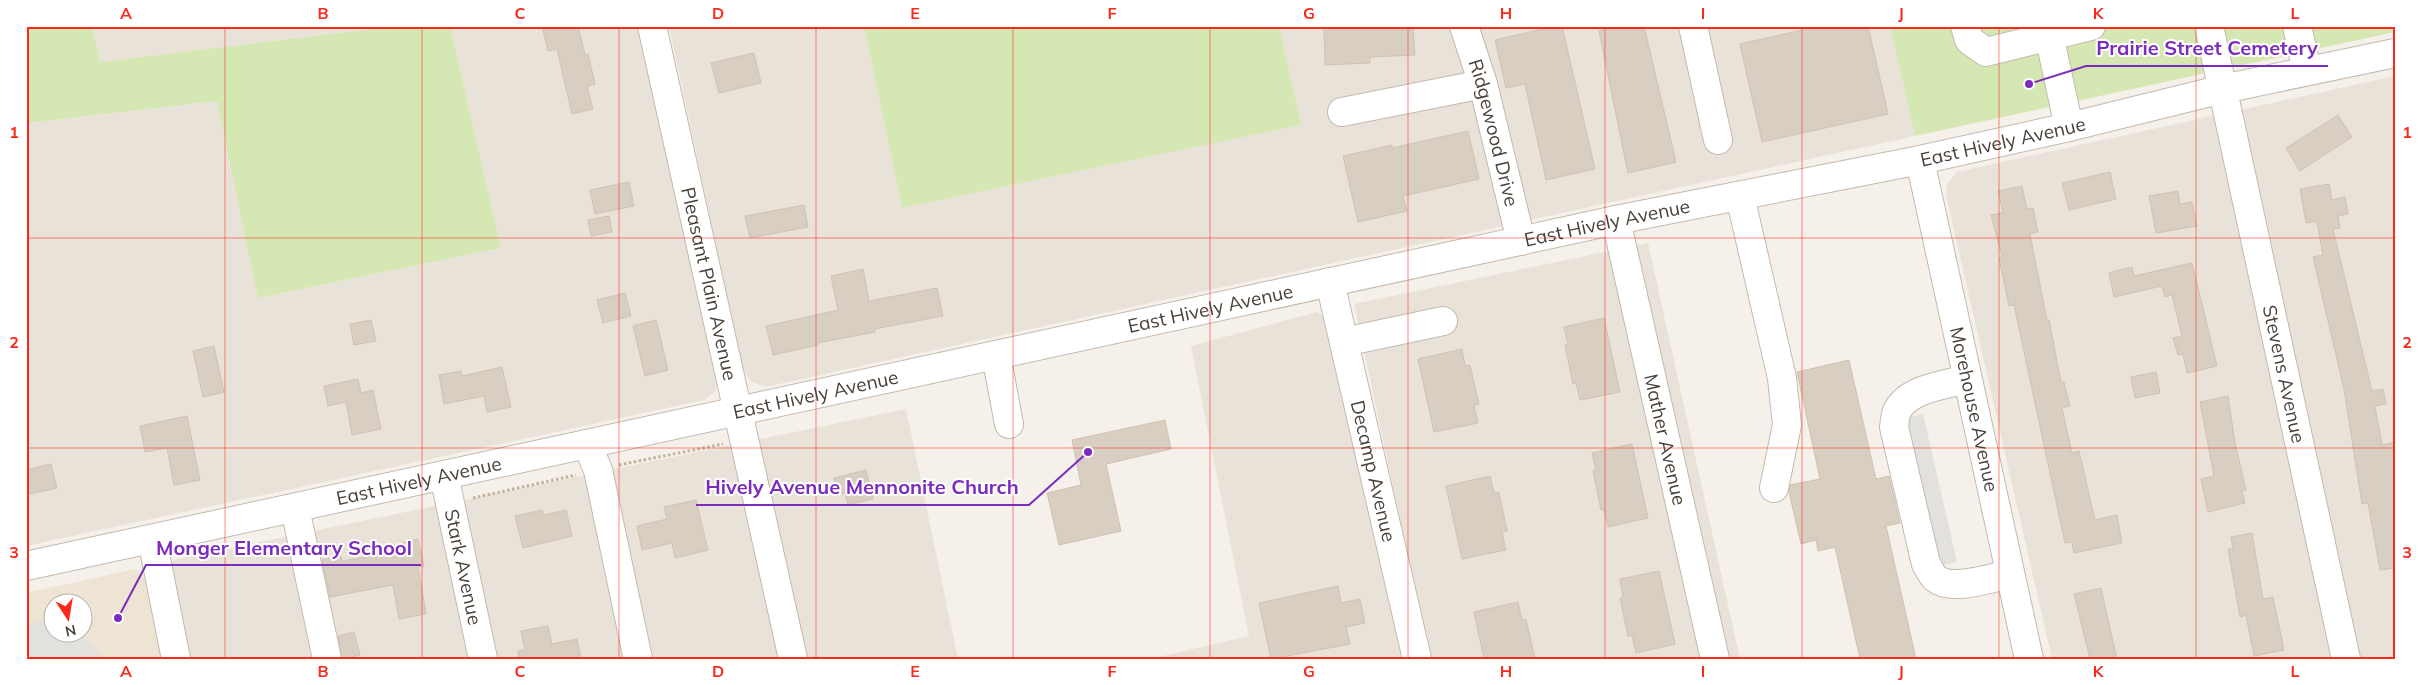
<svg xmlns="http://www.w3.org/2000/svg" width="2421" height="685" font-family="Mulish,sans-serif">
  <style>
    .residential { fill: #e9e2d8 }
    .education { fill: #eee4d3; fill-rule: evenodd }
    .green { fill: #d5e8b3 }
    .parking { fill: #e3e1de }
    .building { fill: #d9cec2; stroke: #d1c2b2 }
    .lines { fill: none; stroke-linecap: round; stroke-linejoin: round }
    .minor-casing { stroke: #c3baaf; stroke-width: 30 }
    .path { stroke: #c2b29d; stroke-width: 3; stroke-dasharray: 2.5 2.5; stroke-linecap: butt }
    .minor { stroke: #fff; stroke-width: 28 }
    .grid { fill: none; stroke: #f9291c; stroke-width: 1; stroke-opacity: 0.55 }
    .labels { text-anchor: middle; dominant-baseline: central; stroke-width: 4; stroke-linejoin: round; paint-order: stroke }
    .street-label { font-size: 19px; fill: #494038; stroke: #fff }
    .leader { fill: none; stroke: #7b2cbf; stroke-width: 2 }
    .callout-dot { fill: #7b2cbf; stroke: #fff; stroke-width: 2 }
    .callout-label { font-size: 20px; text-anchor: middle; font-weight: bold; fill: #7b2cbf; stroke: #fff; stroke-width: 4; stroke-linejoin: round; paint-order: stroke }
    .neatline { fill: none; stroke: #f9291c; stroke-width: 2 }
    .grid-label { font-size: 16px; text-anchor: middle; font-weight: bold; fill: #f9291c }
  </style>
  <rect width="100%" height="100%" fill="#f5f0e9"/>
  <g class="residential">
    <polygon points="92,26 397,26 100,62"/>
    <polygon points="450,26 639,26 717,376 716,391 704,400 26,546 26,112 29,123 217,101 259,298 501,248"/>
    <polygon points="669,26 864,26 902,208 1300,125 1279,26 1890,26 1915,136 765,387 750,381 742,366"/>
    <polygon points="2395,76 2395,659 2052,659 1946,195 1947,184 1957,172"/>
    <polygon points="1648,243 1740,659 1430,659 1354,304"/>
    <polygon points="1317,312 1325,317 1405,659 1150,659 1249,636 1191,346"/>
    <polygon points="906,409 958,659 186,659 168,569 172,562 177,559"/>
  </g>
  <path class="education" d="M135,569L142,574L145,580L162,659H26V593ZM52,602H82V632H52Z"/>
  <g class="green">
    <polygon points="26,26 92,26 100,62 397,26 450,26 501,248 258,298 217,101 28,123 26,112"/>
    <polygon points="864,26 1279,26 1301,125 902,208"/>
    <polygon points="1890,26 2395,26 2395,32 1915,136"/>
  </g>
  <g class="parking">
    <polygon points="1923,414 1957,562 1938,566 1905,418"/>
    <polygon points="52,609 52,632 78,633 105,659 26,659 26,624 40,622"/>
  </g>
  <g class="building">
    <polygon points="542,26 578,26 585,55 588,54 595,84 587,86 593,109 572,114 557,49 548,51"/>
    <polygon points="1324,26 1413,26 1415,55 1370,57 1370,63 1325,65"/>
    <polygon points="1556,26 1562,26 1595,169 1546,180 1525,84 1506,88 1495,40"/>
    <polygon points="1621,26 1644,26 1676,162 1628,173 1599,31"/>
    <polygon points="1820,26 1868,26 1888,114 1762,142 1740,44"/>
    <polygon points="754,53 761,83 719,93 711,63"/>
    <polygon points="2338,115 2352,137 2300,171 2286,148"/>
    <polygon points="1468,131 1479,179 1403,196 1407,211 1358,222 1343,156 1392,145 1392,148"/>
    <polygon points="2110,172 2116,199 2069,210 2062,183"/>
    <polygon points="629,182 634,206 595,214 590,190"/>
    <polygon points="2329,184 2332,200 2345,197 2348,214 2338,216 2340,228 2333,229 2372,391 2383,389 2386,404 2375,406 2382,445 2395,442 2395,568 2380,570 2368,503 2362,504 2344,389 2313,257 2323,255 2317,221 2306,223 2300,189"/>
    <polygon points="2022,186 2027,209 2033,208 2038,232 2030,234 2047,320 2049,320 2061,382 2064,382 2070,406 2062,408 2072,453 2079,451 2095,520 2117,515 2122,543 2074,553 2072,542 2065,543 2014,305 2009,306 1999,258 2002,257 1991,215 2003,213 1998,191"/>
    <polygon points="2178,191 2180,204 2192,202 2197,226 2156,233 2149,196"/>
    <polygon points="804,205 808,227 750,238 745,216"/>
    <polygon points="609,216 612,232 591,236 588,220"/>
    <polygon points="2192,263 2217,366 2187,373 2183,354 2178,355 2173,338 2182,336 2172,295 2165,297 2162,286 2114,297 2109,273 2132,267 2134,276"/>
    <polygon points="863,269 869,301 937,288 943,316 874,329 875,332 818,343 818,345 773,355 766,326 838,310 831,276"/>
    <polygon points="625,293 631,316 603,323 597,300"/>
    <polygon points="1604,318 1620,392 1580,400 1576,383 1573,384 1565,345 1568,344 1564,327"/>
    <polygon points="371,320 376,341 354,345 350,324"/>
    <polygon points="656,320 668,370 645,376 633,326"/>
    <polygon points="214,346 224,392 203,397 193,351"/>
    <polygon points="1462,349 1465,366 1470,365 1479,404 1474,405 1478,423 1434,432 1418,359"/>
    <polygon points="1849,360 1876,479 1889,476 1900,523 1886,526 1916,659 1860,659 1835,547 1818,551 1816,540 1801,544 1789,492 1790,485 1820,479 1797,372"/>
    <polygon points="502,367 511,407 487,412 484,396 444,404 439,375 461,371 462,376"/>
    <polygon points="2156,372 2160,393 2135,398 2131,377"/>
    <polygon points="358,379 361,393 373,390 381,429 352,435 346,402 328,406 324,386"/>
    <polygon points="2228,396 2235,443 2246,490 2242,491 2245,503 2208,512 2201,479 2214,476 2200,402"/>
    <polygon points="187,416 200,480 174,485 167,448 145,452 140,426"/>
    <polygon points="1165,420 1171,449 1106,464 1121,531 1059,545 1047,493 1081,485 1072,440"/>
    <polygon points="1632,444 1648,518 1608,527 1604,509 1601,510 1593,471 1596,470 1592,453"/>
    <polygon points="51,464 57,488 29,494 26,470"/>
    <polygon points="866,470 873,499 848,505 845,493 838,494 834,478"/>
    <polygon points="1490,476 1494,493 1499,492 1507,531 1502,532 1506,550 1462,559 1446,486"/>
    <polygon points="696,500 708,550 675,558 672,543 642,550 637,526 667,519 664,507"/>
    <polygon points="542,510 544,515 566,510 572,536 523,548 515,516"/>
    <polygon points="2252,533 2263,599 2273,597 2284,650 2254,656 2246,615 2240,617 2228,549 2233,548 2231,537"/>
    <polygon points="418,539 424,566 418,567 426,614 399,619 393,585 330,597 322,560 341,556 342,561 376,555 375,550"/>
    <polygon points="1659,571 1675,644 1636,653 1632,636 1628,636 1620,598 1623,597 1620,579"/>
    <polygon points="1338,586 1341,603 1360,599 1365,623 1346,627 1350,644 1271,659 1259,603"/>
    <polygon points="2101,588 2117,659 2090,659 2074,594"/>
    <polygon points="1518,602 1522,620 1526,619 1535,659 1484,659 1474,612"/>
    <polygon points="548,626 552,644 577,639 581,659 519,659 518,651 525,650 521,631"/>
    <polygon points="354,632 360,655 342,659 338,636"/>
  </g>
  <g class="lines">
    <defs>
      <g id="minor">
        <path id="s1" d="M652,26L793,659"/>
        <path id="s2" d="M1464,26L1483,84L1521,241"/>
        <polyline points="1693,26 1718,140"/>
        <polyline points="1965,26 1969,40 1986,52 2091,26"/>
        <polyline points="2047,26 2069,127"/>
        <path id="s3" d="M2209,26L2346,659"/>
        <polyline points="2297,26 2307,71"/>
        <polyline points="1342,112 1483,84"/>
        <path id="s4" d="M1920,160L2029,659"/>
        <polyline points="1740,196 1782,378 1787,425 1774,488"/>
        <path id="s5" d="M1616,220L1715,659"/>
        <path id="s6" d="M1330,282L1417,659"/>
        <polyline points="1344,342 1443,321"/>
        <polyline points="996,355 1009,424"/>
        <path d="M1967,379C1945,385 1909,388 1897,411C1895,415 1895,422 1894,427L1926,564C1929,568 1931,574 1935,578C1951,592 1991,578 2010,574"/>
        <polyline points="587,444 598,470 638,659"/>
        <path id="s7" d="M444,475L483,659"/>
        <polyline points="295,508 327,659"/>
        <polyline points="152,539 176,659"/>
        <path id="s8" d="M26,566L1616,220L1920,160L2069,127L2223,89L2395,53"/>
      </g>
    </defs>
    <use href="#minor" class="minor-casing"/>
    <g class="path">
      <polyline points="619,465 723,444"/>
      <polyline points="473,498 576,475"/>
    </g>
    <use href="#minor" class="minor"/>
  </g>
  <path class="grid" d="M225,26V659M422,26V659M619,26V659M816,26V659M1013,26V659M1210,26V659M1408,26V659M1605,26V659M1802,26V659M1999,26V659M2196,26V659M26,238H2395M26,448H2395"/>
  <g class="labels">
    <g class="street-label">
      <text stroke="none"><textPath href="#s2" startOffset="111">Ridgewood Drive</textPath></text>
      <text stroke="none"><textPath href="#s8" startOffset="2022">East Hively Avenue</textPath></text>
      <text stroke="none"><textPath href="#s8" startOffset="1618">East Hively Avenue</textPath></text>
      <text stroke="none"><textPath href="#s1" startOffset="264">Pleasant Plain Avenue</textPath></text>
      <text stroke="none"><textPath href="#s8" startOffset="1212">East Hively Avenue</textPath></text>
      <text stroke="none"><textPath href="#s3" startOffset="356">Stevens Avenue</textPath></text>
      <text stroke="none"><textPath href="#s8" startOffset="808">East Hively Avenue</textPath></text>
      <text stroke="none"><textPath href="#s4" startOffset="255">Morehouse Avenue</textPath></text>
      <text stroke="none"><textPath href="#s5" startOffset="225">Mather Avenue</textPath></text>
      <text stroke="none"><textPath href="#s6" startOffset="194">Decamp Avenue</textPath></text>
      <text stroke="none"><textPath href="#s8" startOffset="402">East Hively Avenue</textPath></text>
      <text stroke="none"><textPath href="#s7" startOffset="94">Stark Avenue</textPath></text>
    </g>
  </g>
  <path class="leader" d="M2029 84L2086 66H2328M1088 452L1029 505H696M118 618L146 565H421"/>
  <g class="callout-dot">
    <circle cx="2029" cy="84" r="5"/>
    <circle cx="1088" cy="452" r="5"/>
    <circle cx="118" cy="618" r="5"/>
  </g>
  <g class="callout-label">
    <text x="2207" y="55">Prairie Street Cemetery</text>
    <text x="862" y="494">Hively Avenue Mennonite Church</text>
    <text x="284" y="555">Monger Elementary School</text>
  </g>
  <rect width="2421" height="685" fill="none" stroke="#ffffff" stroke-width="55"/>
  <g transform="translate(68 618) rotate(168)"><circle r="24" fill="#ffffff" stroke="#b6b3af"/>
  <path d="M0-4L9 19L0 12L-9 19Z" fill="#f9291c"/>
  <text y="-8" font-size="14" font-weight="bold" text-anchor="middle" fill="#494038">N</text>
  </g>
  <rect x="28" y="28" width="2366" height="630" class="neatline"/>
  <g class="grid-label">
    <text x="126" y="19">A</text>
    <text x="323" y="19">B</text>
    <text x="520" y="19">C</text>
    <text x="718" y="19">D</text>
    <text x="915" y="19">E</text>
    <text x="1112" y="19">F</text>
    <text x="1309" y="19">G</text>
    <text x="1506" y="19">H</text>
    <text x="1703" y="19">I</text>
    <text x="1901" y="19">J</text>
    <text x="2098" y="19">K</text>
    <text x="2295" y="19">L</text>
    <text x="14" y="138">1</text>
    <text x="2407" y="138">1</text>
    <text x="14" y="348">2</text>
    <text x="2407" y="348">2</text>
    <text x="14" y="558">3</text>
    <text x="2407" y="558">3</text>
    <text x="126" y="677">A</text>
    <text x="323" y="677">B</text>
    <text x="520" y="677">C</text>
    <text x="718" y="677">D</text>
    <text x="915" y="677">E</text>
    <text x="1112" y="677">F</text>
    <text x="1309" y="677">G</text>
    <text x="1506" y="677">H</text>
    <text x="1703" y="677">I</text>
    <text x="1901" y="677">J</text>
    <text x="2098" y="677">K</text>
    <text x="2295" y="677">L</text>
  </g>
</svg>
